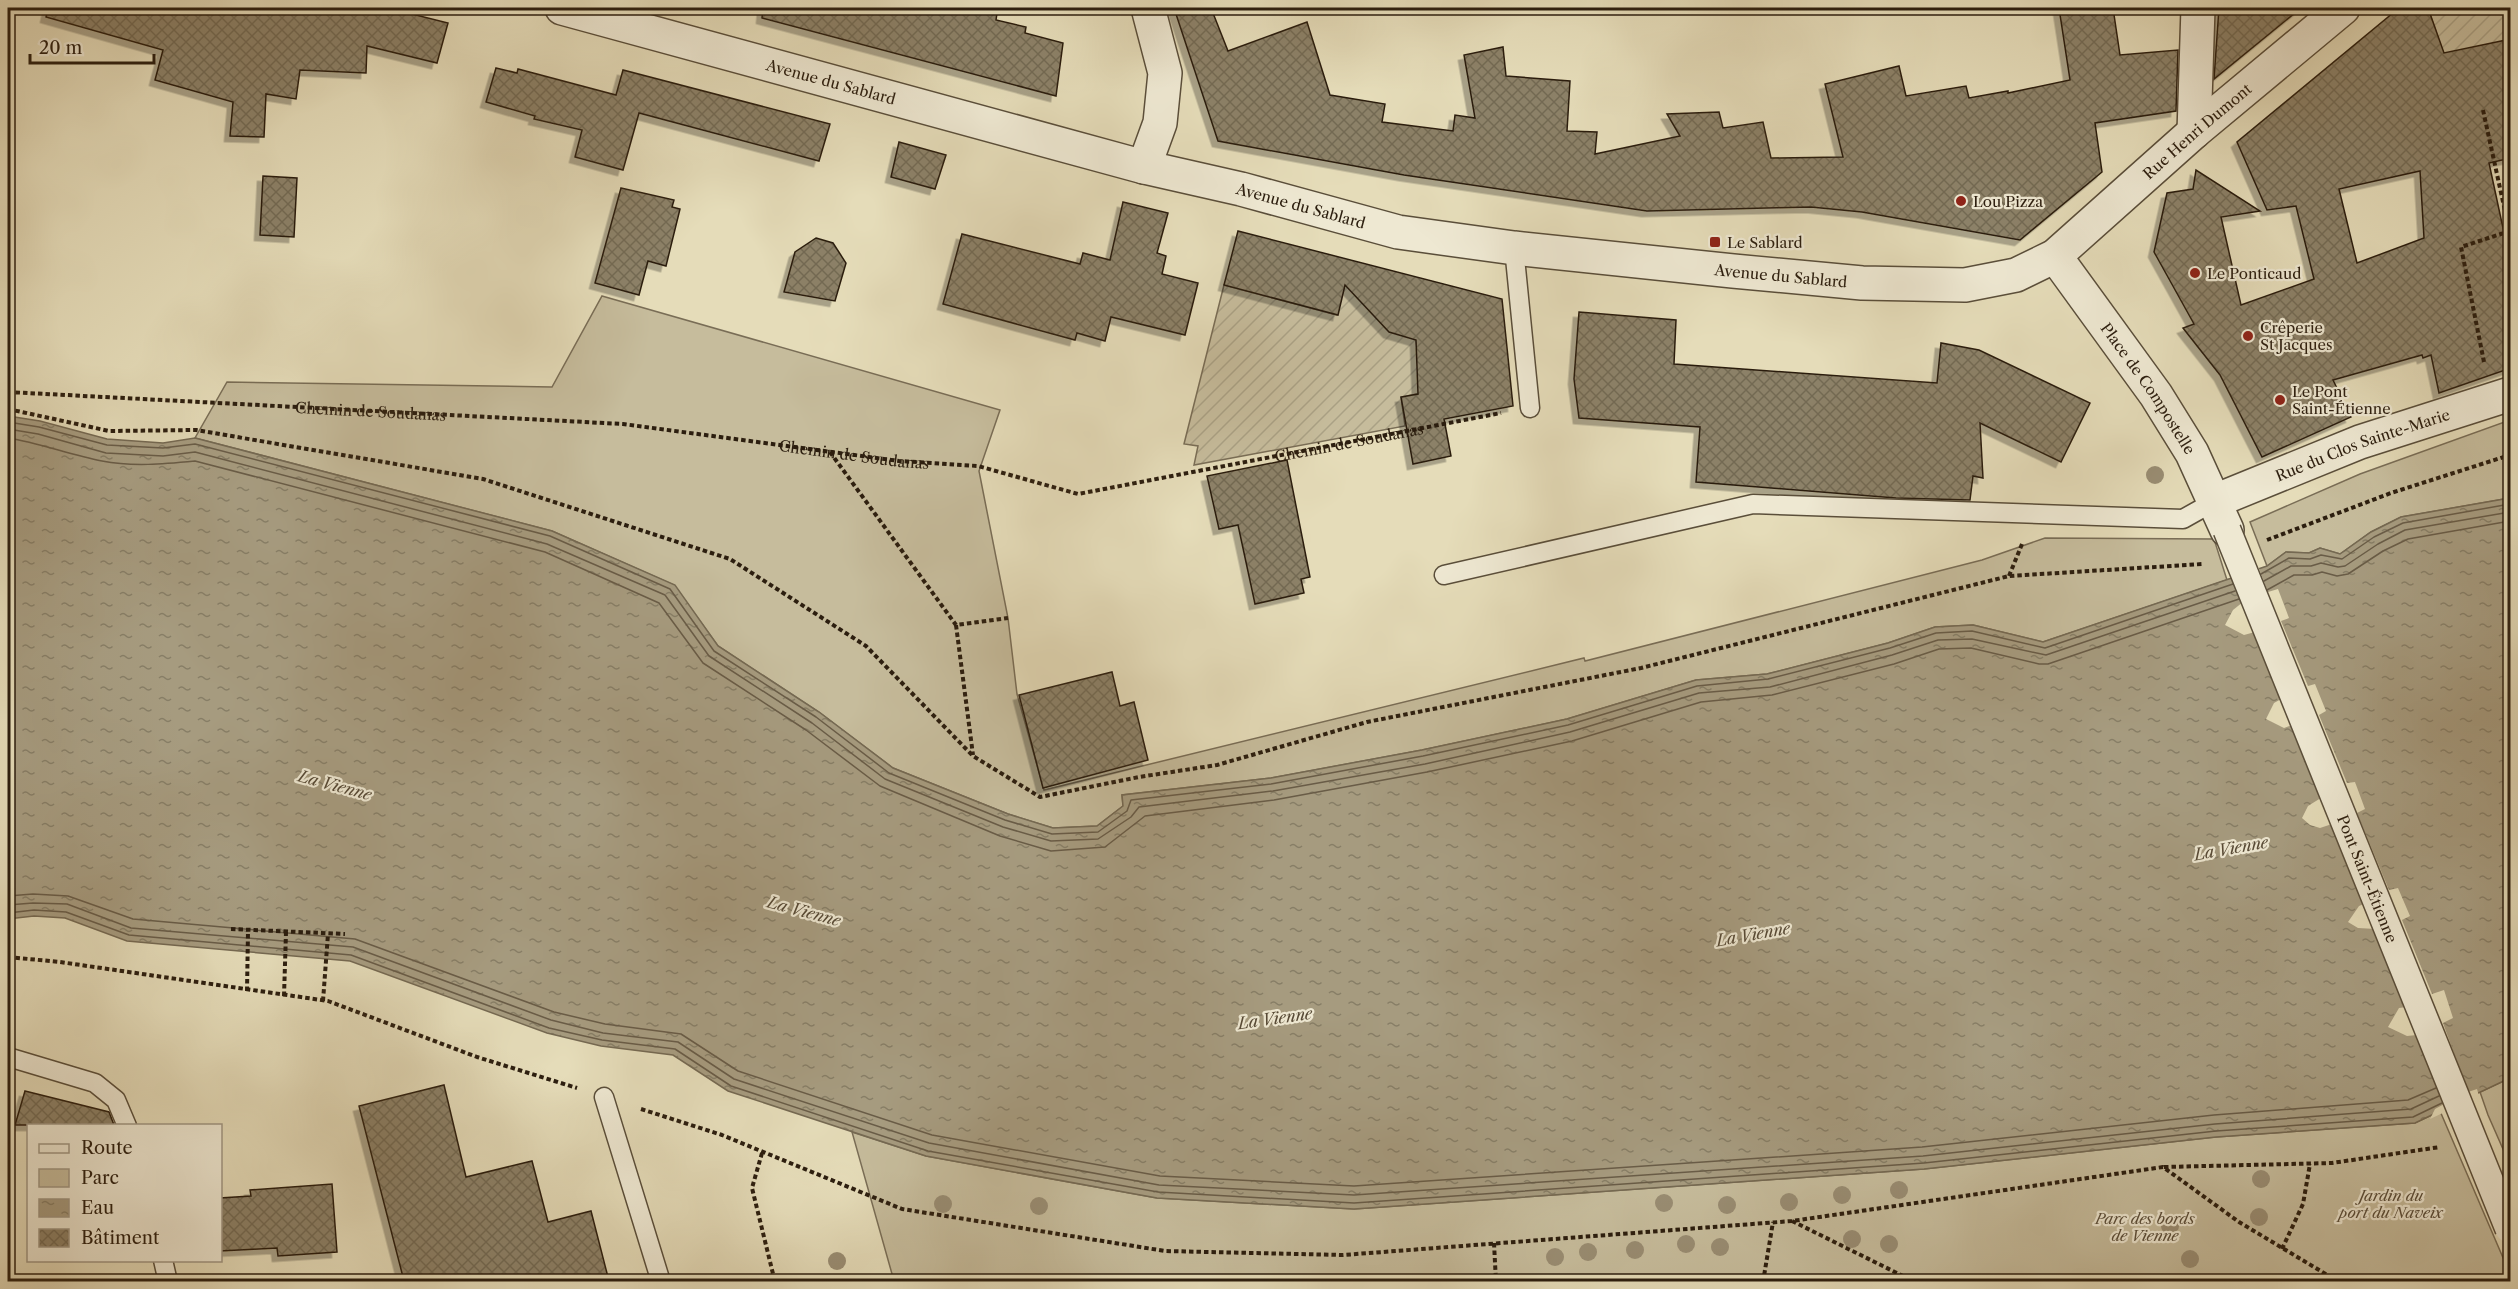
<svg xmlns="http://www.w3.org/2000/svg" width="2518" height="1289" font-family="'Libre Caslon Text',serif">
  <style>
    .park { fill: #c6bc9c; stroke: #796d56; stroke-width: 1.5 }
    .garden { fill: url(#garden-furrows); stroke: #796d56; stroke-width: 1.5 }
    .water { fill: url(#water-ripples); stroke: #756952; stroke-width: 1.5 }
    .pier { fill: #e5dcb9 }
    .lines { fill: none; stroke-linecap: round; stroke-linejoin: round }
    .shore { stroke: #695c47; stroke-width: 1.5 }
    .building { fill: url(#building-cross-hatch); stroke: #2c1e0f; stroke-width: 1.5; fill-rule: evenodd; filter: url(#shadow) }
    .service-casing { stroke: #5a4e3a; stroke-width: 21 }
    .minor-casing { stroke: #5a4e3a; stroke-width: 36 }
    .tertiary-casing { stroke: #5a4e3a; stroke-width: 36 }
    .path { stroke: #2c1e0f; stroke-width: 4; stroke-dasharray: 4.5 3; stroke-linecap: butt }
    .service { stroke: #eee8d2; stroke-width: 18 }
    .minor { stroke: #eee8d2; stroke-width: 33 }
    .tertiary { stroke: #eee8d2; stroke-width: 33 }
    .pedestrian-bridge-casing { stroke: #5a4e3a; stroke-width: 30; stroke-linecap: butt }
    .pedestrian-bridge { stroke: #eee8d2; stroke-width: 27 }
    .tree { fill: #998d73 }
    .poi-dot { fill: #8f2418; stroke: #eee8d2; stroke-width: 2 }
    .labels { text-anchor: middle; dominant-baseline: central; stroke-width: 4.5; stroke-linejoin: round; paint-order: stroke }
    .street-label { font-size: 15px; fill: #2c1e0f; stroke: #eee8d2 }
    .poi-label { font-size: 15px; fill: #2c1e0f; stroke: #eee8d2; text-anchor: start }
    .park-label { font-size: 15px; font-style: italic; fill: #5a4d39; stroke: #eee8d2 }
    .water-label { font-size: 16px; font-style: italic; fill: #574a36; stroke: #eee8d2 }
  </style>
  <defs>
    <pattern id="garden-furrows" width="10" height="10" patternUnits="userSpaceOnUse" patternTransform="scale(1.5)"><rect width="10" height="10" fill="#c6bc9c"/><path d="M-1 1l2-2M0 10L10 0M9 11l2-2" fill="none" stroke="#aaa185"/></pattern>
    <pattern id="water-ripples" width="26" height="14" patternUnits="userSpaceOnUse" patternTransform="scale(1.5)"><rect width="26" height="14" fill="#a69b7f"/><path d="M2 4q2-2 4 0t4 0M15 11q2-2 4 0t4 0" fill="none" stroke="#877e66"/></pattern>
    <pattern id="building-cross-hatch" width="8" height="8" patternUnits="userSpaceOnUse" patternTransform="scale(1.5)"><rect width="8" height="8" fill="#8c8167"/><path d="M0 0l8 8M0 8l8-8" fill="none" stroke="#736953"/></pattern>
    <filter id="shadow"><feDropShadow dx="-5.5" dy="5.5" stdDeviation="0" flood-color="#0004"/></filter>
  </defs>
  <rect width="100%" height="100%" fill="#e5dcb9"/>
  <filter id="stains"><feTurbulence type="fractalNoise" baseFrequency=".00333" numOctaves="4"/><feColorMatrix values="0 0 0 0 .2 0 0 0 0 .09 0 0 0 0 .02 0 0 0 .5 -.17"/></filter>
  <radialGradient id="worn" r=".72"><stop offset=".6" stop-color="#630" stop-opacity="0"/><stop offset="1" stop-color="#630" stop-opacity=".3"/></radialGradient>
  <g class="park">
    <polygon points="602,296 1000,410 979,471 1008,618 1017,694 1044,790 1584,658 1585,661 1982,560 2045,538 2214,539 2227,580 2043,642 1973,625 1935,627 1888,643 1767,674 1696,680 1567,719 1422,750 1271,778 1122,795 1123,806 1097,826 1053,828 1008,814 893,768 819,712 718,646 674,585 552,531 195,438 227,382 552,387"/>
    <polygon points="2510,420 2510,498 2401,517 2371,532 2340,554 2320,548 2309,553 2286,552 2267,566 2250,522 2360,474"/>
    <polygon points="2510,1078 2510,1165 2488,1115 2480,1092"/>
    <polygon points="2440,1111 2510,1274 2510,1281 894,1281 852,1132 926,1156 1157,1198 1354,1209 1924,1169 2216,1137 2415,1123"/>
  </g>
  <g class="garden">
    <polygon points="2428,8 2510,8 2510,47 2461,105"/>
    <polygon points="1351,261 1416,340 1422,393 1401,397 1405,426 1194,465 1198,446 1184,444 1224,285 1337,315"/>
  </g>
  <polygon class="water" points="8,416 40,421 107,439 163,443 195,438 552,531 675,585 718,646 819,712 893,768 1008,814 1053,828 1097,826 1123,806 1122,795 1271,778 1422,750 1567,719 1696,680 1767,674 1888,643 1935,627 1973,625 2043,642 2267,566 2286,552 2309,553 2320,548 2340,554 2371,532 2401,517 2510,498 2510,1078 2415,1123 2216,1137 1924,1169 1354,1209 1157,1198 926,1156 728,1091 673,1055 601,1046 547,1033 350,961 127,941 65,918 34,916 8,919"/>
  <polygon class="pier" points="2258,566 2268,592 2278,589 2289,618 2281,621 2308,686 2315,684 2326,711 2319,715 2347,783 2355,782 2365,809 2357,813 2389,890 2398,888 2410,916 2402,920 2432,994 2444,990 2453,1018 2443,1023 2468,1092 2477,1089 2479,1096 2430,1119 2435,1109 2446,1103 2417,1035 2407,1036 2388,1027 2399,1008 2406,1007 2376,929 2358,928 2348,922 2359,906 2366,903 2335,823 2320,828 2310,825 2302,818 2308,806 2324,796 2292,725 2284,728 2266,719 2274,703 2283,698 2255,632 2244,635 2225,625 2233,610 2243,602 2231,575"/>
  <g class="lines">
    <g class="shore">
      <polyline points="8,422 39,427 107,445 163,448 195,444 550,536 670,589 714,651 816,717 889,773 1005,820 1052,834 1098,832 1127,811 1131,800 1271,784 1423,756 1568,725 1697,686 1768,679 1890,648 1936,633 1972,631 2045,648 2233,584"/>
      <polyline points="8,429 38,434 106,453 163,456 195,452 547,544 665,595 709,656 812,723 885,779 1003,827 1051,841 1098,839 1131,817 1139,807 1273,791 1425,764 1570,732 1699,693 1770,687 1892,655 1938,640 1972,639 2046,655 2235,591"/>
      <path d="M8,438C40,443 70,455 102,461C132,467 164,464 195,461L545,552L659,603L703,663L806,730L880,786L1000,836L1051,851L1105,847L1145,816L1274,800L1427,772L1572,741L1701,702L1772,695L1894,664L1939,649L1971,648L2039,664H2048L2239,599"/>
      <polyline points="2261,574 2289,558 2310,559 2321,555 2342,559 2374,537 2403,523 2510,504"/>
      <polyline points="2264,581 2291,566 2311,566 2321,563 2338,567 2345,566 2378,544 2405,530 2510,512"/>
      <polyline points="2267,590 2294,575 2312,575 2322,572 2337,576 2348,574 2383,551 2408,539 2510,521"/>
      <polyline points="8,896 33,894 68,896 133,919 355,939 554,1012 605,1024 681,1034 738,1071 932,1135 1160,1176 1354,1186 1922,1147 2214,1115 2408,1100 2436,1088"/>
      <polyline points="8,905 33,903 67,904 131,928 353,947 551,1020 603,1033 678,1042 734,1079 929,1143 1159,1185 1354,1195 1923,1156 2215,1124 2411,1109 2439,1096"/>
      <polyline points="8,913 34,910 66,912 129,935 351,955 549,1028 602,1040 675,1049 731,1086 928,1151 1158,1192 1354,1203 1924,1163 2216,1131 2413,1117 2442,1103"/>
    </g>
  </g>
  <g class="building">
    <polygon points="48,8 388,8 448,23 437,63 367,46 366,73 300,70 296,99 266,94 264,137 230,136 233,102 155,80 163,50 46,17"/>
    <polygon points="763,8 977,8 997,13 996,20 1026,27 1025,33 1063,43 1056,96 762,18"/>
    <polygon points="1174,8 1211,8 1228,51 1307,22 1330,95 1385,104 1382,122 1453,131 1455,115 1475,118 1464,55 1503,47 1506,76 1570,81 1567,131 1597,132 1595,154 1680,136 1667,114 1719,112 1723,128 1763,122 1771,158 1843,157 1825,84 1899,66 1906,96 1966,86 1969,98 2008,91 2008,93 2070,80 2059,8 2113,8 2120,55 2178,50 2176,111 2095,123 2102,172 2020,240 1862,212 1811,207 1647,211 1404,175 1218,141"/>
    <polygon points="2219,8 2301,8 2214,79"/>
    <path d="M2399,8H2428L2444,53L2511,39V158L2489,163L2506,242L2511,241V368L2439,393L2431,355L2423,358L2422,355L2333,380L2351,417L2262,457L2220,375L2183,328L2194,324L2154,252L2167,193L2193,189L2196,170L2260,211L2221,217L2241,305L2314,279L2296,206L2267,210L2237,142ZM2420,171L2424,238L2357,263L2339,189Z"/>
    <polygon points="496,68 517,73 518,69 616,95 623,70 830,124 819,161 639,113 623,170 575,157 582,130 534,119 535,116 486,102"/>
    <polygon points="899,142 946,155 935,189 891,177"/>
    <polygon points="263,176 297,178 294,237 260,235"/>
    <polygon points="621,188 674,200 672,207 680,209 666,266 648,261 639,295 595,283"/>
    <polygon points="1123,202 1168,213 1157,253 1166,256 1162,274 1198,283 1185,335 1111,317 1105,341 1077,333 1075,340 943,304 962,234 1080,264 1083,253 1110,260"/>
    <polygon points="1238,231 1502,299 1513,406 1444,419 1451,456 1413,464 1401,397 1418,394 1416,340 1389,332 1345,285 1338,315 1224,285"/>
    <polygon points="816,238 833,243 846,263 835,301 784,292 795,252"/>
    <polygon points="1579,312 1676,320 1674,364 1937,383 1941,343 1979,350 2090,403 2061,462 1980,423 1983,478 1973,476 1970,500 1896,498 1696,482 1700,427 1579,418 1574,379"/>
    <polygon points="1287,460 1310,577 1301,579 1304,593 1255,604 1238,525 1219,529 1207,476"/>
    <polygon points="1112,672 1120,706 1134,702 1148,760 1043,788 1019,695"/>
    <polygon points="444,1085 466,1177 532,1161 548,1222 591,1211 609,1281 404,1281 359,1106"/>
    <polygon points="25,1091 109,1112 114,1125 15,1125"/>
    <polygon points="332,1184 337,1252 278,1256 277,1248 220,1251 220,1198 251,1196 250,1190"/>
  </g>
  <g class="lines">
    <defs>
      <g id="service">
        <polyline points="1514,248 1530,408"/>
        <polyline points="1444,575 1753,504 2183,519 2215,501"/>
        <polyline points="8,1057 95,1083 116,1100 127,1126"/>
        <polyline points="604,1097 661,1282"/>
        <polyline points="163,1260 168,1282"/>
      </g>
      <g id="minor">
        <polyline points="2194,132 2198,8"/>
        <polyline points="1144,167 1160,123 1165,73 1148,8"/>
        <path id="s2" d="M2055,256L2156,395L2192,453L2227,530"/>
        <path id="s3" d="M2215,501L2360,442L2510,394"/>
      </g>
      <g id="tertiary">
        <path id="s4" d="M562,8L1144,167L1241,189L1398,232L1514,248L1733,271L1862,283L1965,285L2016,275L2055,256L2194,132L2343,8"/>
      </g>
    </defs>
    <use href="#service" class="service-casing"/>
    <use href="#minor" class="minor-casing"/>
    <use href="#tertiary" class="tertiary-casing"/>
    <g class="path">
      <polyline points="2483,110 2510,234"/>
      <polyline points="2484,362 2461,247 2510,231"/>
      <path id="s1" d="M8,392L623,424L899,461L978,466L1078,494L1501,413"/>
      <polyline points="8,409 109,431 196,430 483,479 730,559 866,646 973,756 1040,797 1139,777 1217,765 1367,722 1641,668 2009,576 2203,564"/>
      <polyline points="830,452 956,625 1008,618"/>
      <polyline points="2267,540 2391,493 2510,455"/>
      <polyline points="2009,576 2022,544"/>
      <polyline points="956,625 973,755"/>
      <polyline points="231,929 345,934"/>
      <polyline points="8,957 60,962 328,1001 477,1057 577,1088"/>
      <polyline points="247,991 248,931"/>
      <polyline points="284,996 286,932"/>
      <polyline points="323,1001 328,934"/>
      <polyline points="641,1109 722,1135 902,1209 1165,1251 1343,1255 1792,1221 2163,1167 2239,1222 2339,1282"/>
      <polyline points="762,1153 752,1188 775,1282"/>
      <polyline points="2164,1167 2332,1163 2440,1147"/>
      <polyline points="1792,1221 1915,1282"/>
      <polyline points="1494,1243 1496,1282"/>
      <polyline points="2282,1249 2303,1204 2310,1164"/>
      <polyline points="1763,1282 1773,1222"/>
    </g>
    <use href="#service" class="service"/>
    <use href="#minor" class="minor"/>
    <use href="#tertiary" class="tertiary"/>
    <defs>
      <g id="pedestrian-bridge">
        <path id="s5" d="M2227,530L2509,1229"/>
      </g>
    </defs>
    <use href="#pedestrian-bridge" class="pedestrian-bridge-casing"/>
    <use href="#pedestrian-bridge" class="pedestrian-bridge"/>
  </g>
  <g class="tree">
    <circle cx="2155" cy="475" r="9"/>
    <circle cx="2261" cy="1179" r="9"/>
    <circle cx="1899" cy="1190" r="9"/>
    <circle cx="1842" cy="1195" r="9"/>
    <circle cx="1789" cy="1202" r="9"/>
    <circle cx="1664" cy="1203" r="9"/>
    <circle cx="943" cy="1204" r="9"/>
    <circle cx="1727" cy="1205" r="9"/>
    <circle cx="1039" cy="1206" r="9"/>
    <circle cx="2259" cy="1217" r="9"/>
    <circle cx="2170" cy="1226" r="9"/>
    <circle cx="1852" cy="1239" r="9"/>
    <circle cx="1686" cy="1244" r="9"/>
    <circle cx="1889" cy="1244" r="9"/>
    <circle cx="1720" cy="1247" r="9"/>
    <circle cx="1635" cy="1250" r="9"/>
    <circle cx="1588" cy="1252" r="9"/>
    <circle cx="1555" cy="1257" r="9"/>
    <circle cx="2190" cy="1259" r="9"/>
    <circle cx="837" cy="1261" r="9"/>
  </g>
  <g class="poi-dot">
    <circle cx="1961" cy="201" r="6"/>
    <rect x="1709" y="236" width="12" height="12" rx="3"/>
    <circle cx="2195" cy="273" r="6"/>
    <circle cx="2248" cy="336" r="6"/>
    <circle cx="2280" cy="400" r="6"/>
  </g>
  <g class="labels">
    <g class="street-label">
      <text stroke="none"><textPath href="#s4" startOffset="279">Avenue du Sablard</textPath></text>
      <text stroke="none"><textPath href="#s4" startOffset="1720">Rue Henri Dumont</textPath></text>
      <text stroke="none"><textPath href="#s4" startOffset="765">Avenue du Sablard</textPath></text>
      <text stroke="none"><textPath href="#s4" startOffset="1251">Avenue du Sablard</textPath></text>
      <text stroke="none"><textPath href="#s2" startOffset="162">Place de Compostelle</textPath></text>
      <text stroke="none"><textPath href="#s1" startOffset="363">Chemin de Soudanas</textPath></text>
      <text stroke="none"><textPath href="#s1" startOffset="1353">Chemin de Soudanas</textPath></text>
      <text stroke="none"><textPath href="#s3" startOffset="158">Rue du Clos Sainte-Marie</textPath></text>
      <text stroke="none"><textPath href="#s1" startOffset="849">Chemin de Soudanas</textPath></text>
      <text stroke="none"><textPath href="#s5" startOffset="376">Pont Saint-Étienne</textPath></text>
    </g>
    <g class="poi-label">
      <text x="1973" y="201">Lou Pizza</text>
      <text x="1727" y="242">Le Sablard</text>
      <text x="2207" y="273">Le Ponticaud</text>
      <text x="2260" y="327">Crêperie<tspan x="2260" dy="17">St Jacques</tspan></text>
      <text x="2292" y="391">Le Pont<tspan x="2292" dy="17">Saint-Étienne</tspan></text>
    </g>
    <g class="park-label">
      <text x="2391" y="1195">Jardin du<tspan x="2391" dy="17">port du Naveix</tspan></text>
      <text x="2145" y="1218">Parc des bords<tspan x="2145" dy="17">de Vienne</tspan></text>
    </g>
    <g class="water-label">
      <text transform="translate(335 785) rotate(15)">La Vienne</text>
      <text transform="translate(2231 848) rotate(-10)">La Vienne</text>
      <text transform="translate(804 911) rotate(15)">La Vienne</text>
      <text transform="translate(1753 934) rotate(-10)">La Vienne</text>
      <text transform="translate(1275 1018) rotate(-8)">La Vienne</text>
    </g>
  </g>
  <rect width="2518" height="1289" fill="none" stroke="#e5dcb9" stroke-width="30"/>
  <rect x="9" y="9" width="2500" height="1271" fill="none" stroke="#2c1e0f" stroke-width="3"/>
  <rect x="15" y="15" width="2488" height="1259" fill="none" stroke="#2c1e0f" stroke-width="1.5"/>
  <rect x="27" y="1124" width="195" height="138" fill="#eee8d2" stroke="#a09784" stroke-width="1.5"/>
  <rect x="39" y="1144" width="30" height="9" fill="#eee8d2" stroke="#a09784" stroke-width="1.5"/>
  <text x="81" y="1154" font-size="18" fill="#2c1e0f">Route</text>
  <rect x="39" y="1169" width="30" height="18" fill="#c6bc9c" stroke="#a09784" stroke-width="1.5"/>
  <text x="81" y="1184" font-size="18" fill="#2c1e0f">Parc</text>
  <rect x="39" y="1199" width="30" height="18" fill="url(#water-ripples)" stroke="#a09784" stroke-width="1.5"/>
  <text x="81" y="1214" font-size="18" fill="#2c1e0f">Eau</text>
  <rect x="39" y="1229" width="30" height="18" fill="url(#building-cross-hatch)" stroke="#a09784" stroke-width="1.5"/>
  <text x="81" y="1244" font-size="18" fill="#2c1e0f">Bâtiment</text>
  <path d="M30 54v9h124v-9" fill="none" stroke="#2c1e0f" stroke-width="3"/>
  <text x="39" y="54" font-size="18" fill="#2c1e0f" stroke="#eee8d2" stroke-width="4.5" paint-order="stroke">20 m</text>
  <rect width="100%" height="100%" filter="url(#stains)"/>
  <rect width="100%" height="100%" fill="url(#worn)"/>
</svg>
